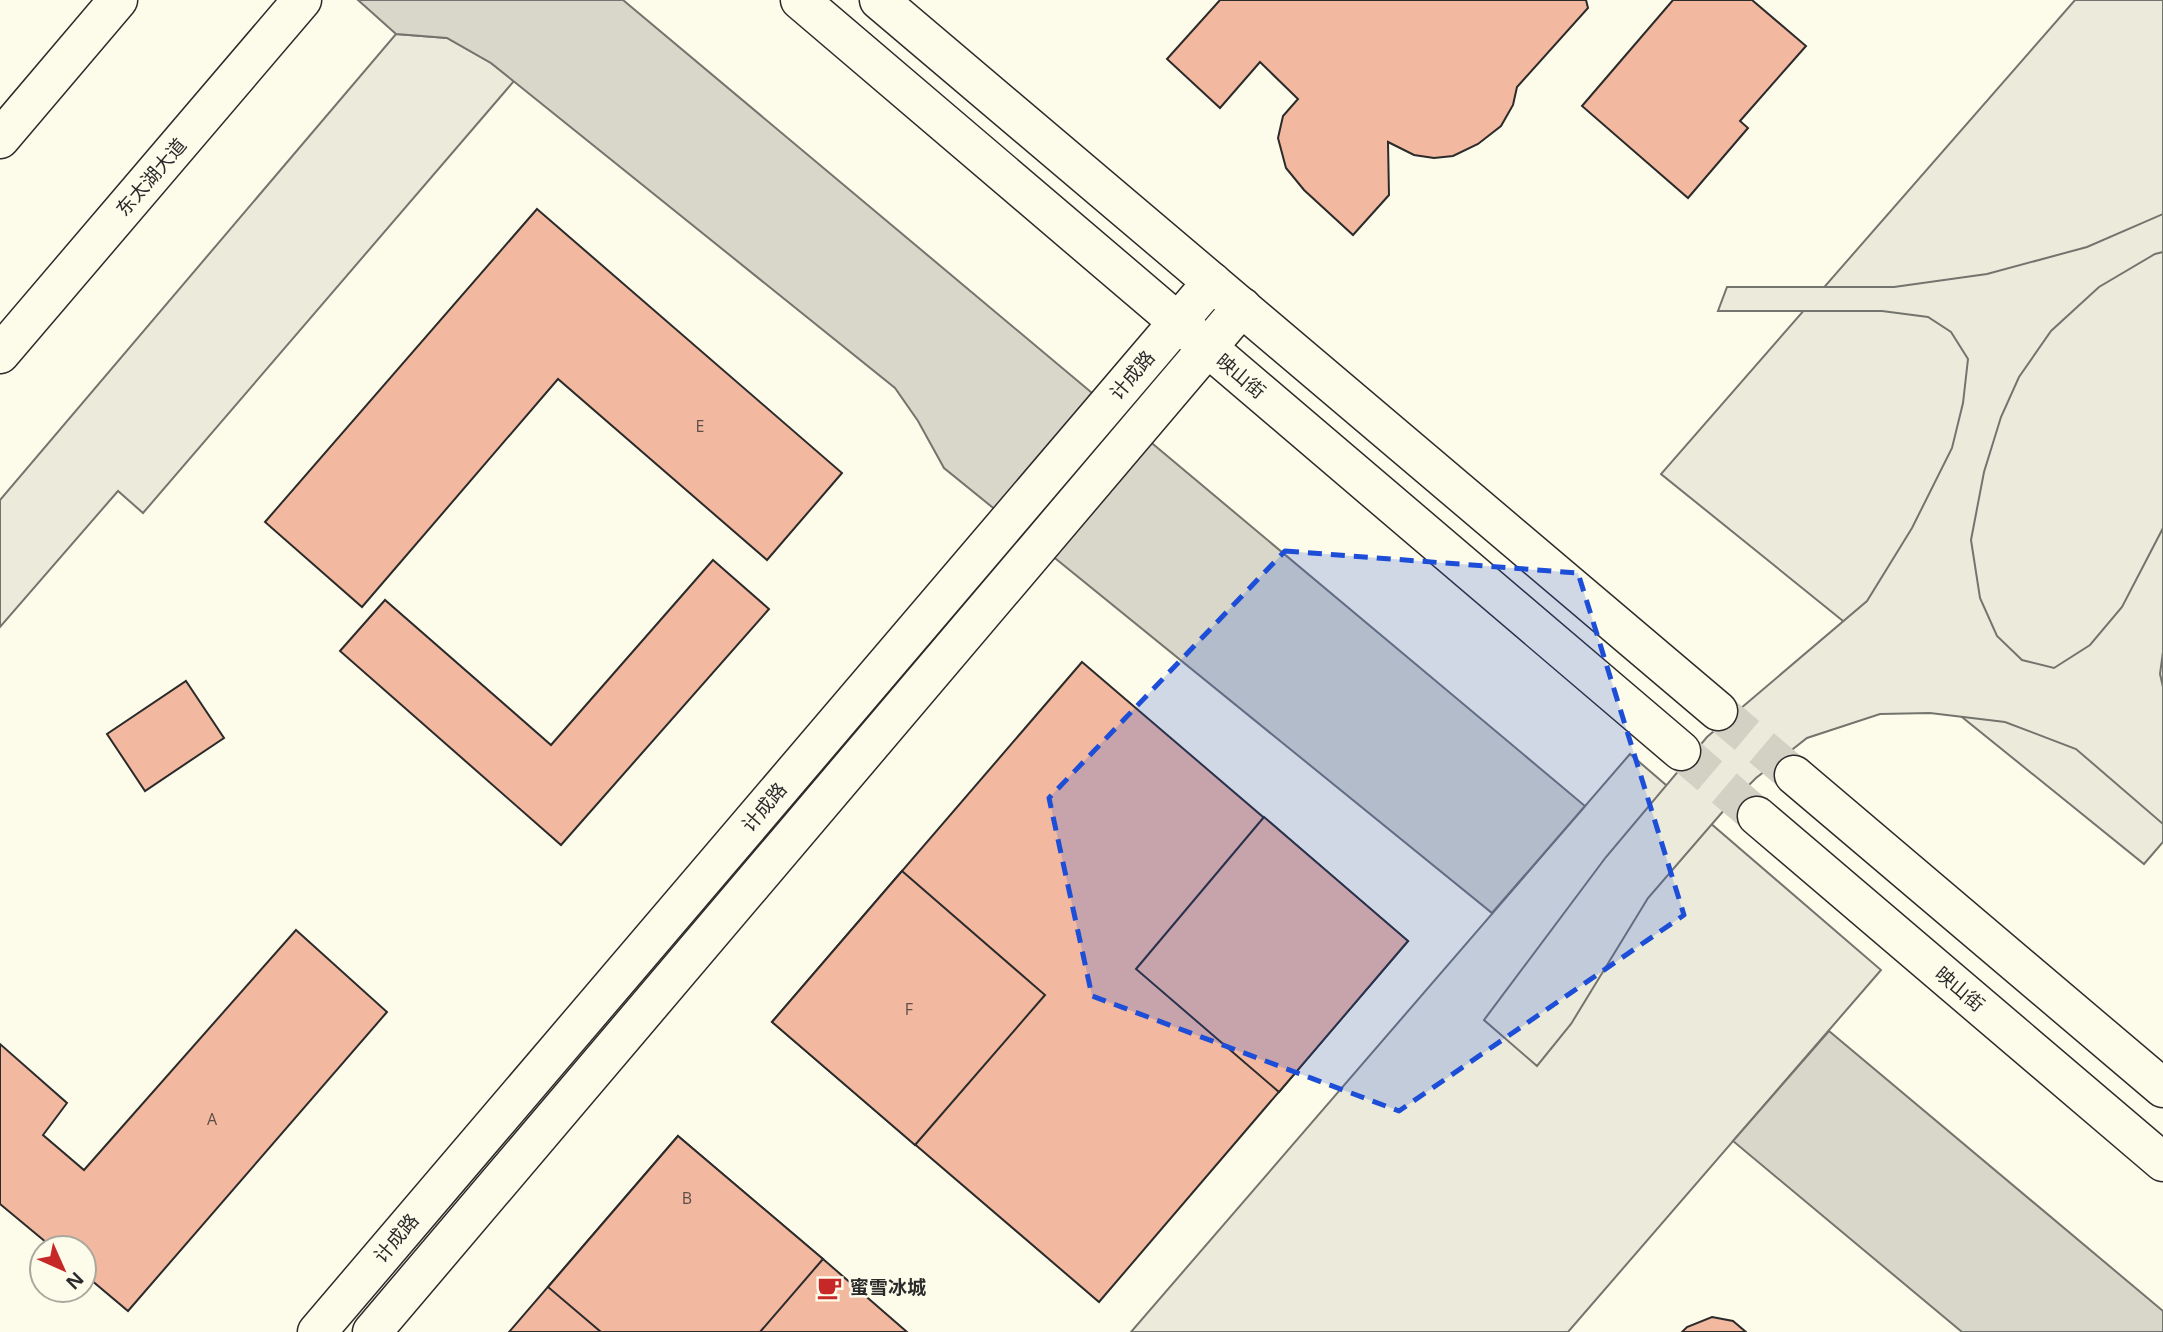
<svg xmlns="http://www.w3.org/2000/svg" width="2163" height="1332" font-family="'Open Sans','Noto Sans SC',sans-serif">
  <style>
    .green { fill: #ecebdb; stroke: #74746e; stroke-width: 2 }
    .parking { fill: #eceadb; stroke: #74746e; stroke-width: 2 }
    .water { fill: #d8d7c9; stroke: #74746e; stroke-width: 2 }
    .building { fill: #f2b8a0; stroke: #2b2b2b; stroke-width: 2 }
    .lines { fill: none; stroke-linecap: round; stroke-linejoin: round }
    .tertiary-tunnel { stroke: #d3d1c4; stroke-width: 38; stroke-dasharray: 38 19; stroke-linecap: butt }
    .tertiary-casing { stroke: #2b2b2b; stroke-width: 41 }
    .primary-casing { stroke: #2b2b2b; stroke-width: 41 }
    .tertiary { stroke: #fdfbea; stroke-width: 38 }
    .primary { stroke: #fdfbea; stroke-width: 38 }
    .marked { fill: #1d4ed8; fill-opacity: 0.2; stroke: #1d4ed8; stroke-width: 5; stroke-dasharray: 14 9; stroke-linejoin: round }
    .labels { text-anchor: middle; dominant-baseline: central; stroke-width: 5; stroke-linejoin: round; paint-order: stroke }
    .number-label { font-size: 16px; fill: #5d4e48 }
    .street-label { font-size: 19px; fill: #2b2b2b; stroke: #fdfbea }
    .poi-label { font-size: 19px; font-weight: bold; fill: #2b2b2b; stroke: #fdfbea; text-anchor: start }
  </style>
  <rect width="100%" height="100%" fill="#fdfbea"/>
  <g class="green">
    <polygon points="2075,0 2163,0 2163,842 2144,864 1661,474"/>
    <polygon points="396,34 447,38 491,63 514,81 143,513 118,491 0,627 0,500"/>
    <polygon points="1630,754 1881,970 1568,1332 1131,1332"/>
  </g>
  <polygon class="parking" points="2163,214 2163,252 2155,254 2099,287 2051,331 2019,377 2001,417 1984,472 1971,540 1980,598 1997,636 2022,660 2054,668 2090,645 2122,607 2163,528 2163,652 2160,674 2163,687 2163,824 2076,749 2005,722 1930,713 1880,714 1807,738 1756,778 1725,809 1648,898 1571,1024 1537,1066 1484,1020 1606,857 1707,737 1867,601 1912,528 1952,448 1963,403 1968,359 1951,332 1928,317 1882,311 1718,311 1727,287 1894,287 1987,274 2087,247"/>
  <g class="water">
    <polygon points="358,0 623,0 1585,806 1492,913 944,468 918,421 895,388 491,63 447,38 396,34"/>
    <polygon points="1829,1031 2163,1311 2163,1332 1962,1332 1733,1141"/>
  </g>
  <g class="building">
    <polygon points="1220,0 1586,0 1588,8 1517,87 1513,105 1501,126 1478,144 1453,156 1434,158 1414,155 1388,142 1389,195 1353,235 1304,190 1286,168 1278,138 1283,116 1298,99 1260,62 1220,108 1167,59"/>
    <polygon points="1673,0 1752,0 1806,46 1740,121 1748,128 1688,198 1582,106"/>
    <polygon points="537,209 842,473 767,560 558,379 362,607 265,522"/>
    <polygon points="713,560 769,609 561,845 340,651 385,600 551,745"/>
    <polygon points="1082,662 1408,941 1099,1302 772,1022"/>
    <polygon points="186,681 224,738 145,791 107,734"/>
    <polygon points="1264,817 1408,941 1279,1092 1136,969"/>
    <polygon points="902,871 1045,995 915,1145 772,1022"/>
    <polygon points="296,930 387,1012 128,1311 84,1274 84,1248 53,1248 0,1204 0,1044 67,1103 43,1135 84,1170"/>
    <polygon points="678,1136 823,1259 907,1332 509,1332"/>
    <polygon points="678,1136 823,1259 760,1332 601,1332 548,1287"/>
    <polygon points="1712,1317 1733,1321 1746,1332 1682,1332 1687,1327"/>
  </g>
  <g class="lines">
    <g class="tertiary-tunnel">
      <polyline points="1718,711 1794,775"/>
      <polyline points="1681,751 1757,816"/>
    </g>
    <defs>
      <g id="tertiary">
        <polyline points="800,0 1681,751"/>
        <polyline points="879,0 1718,711"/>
        <polyline points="1794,775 2163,1088"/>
        <polyline points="1757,816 2163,1162"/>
        <polyline points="317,1332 1212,282"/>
        <polyline points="372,1332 1242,307"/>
      </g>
      <g id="primary">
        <polyline points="0,139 118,0"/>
        <polyline points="0,354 302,0"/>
      </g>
    </defs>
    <use href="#tertiary" class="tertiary-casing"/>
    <use href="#primary" class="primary-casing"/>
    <use href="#tertiary" class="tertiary"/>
    <use href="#primary" class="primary"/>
  </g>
  <path class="marked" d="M1285,551L1578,573L1684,915L1399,1111L1092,996L1049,798Z"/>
  <defs>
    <symbol id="cafe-bare" viewBox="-9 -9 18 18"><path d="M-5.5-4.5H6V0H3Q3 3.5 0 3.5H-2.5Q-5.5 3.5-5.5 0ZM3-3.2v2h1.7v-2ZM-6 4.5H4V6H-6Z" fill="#c62828" stroke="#fdfbea" stroke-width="2.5" paint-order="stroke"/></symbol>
  </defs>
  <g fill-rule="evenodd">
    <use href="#cafe-bare" x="812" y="1270" width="35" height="35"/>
  </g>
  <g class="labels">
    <g class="number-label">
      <text x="700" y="426">E</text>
      <text x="909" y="1009">F</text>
      <text x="212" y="1119">A</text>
      <text x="687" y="1198">B</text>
    </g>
    <g class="street-label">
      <text transform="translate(151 177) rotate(-49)">东太湖大道</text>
      <text transform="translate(1132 375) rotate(-50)">计成路</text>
      <text transform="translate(1241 376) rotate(40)">映山街</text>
      <text transform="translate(764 807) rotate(-50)">计成路</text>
      <text transform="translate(1960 989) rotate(40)">映山街</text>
      <text transform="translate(396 1238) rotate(-50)">计成路</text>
    </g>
    <g class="poi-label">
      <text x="850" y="1287">蜜雪冰城</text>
    </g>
  </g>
  <g transform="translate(63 1269) rotate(135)"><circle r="33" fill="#fdfbea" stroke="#a9a89e" stroke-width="2"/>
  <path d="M0-5L12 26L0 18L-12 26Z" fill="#c62828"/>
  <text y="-10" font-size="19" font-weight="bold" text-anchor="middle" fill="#2b2b2b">N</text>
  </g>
</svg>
